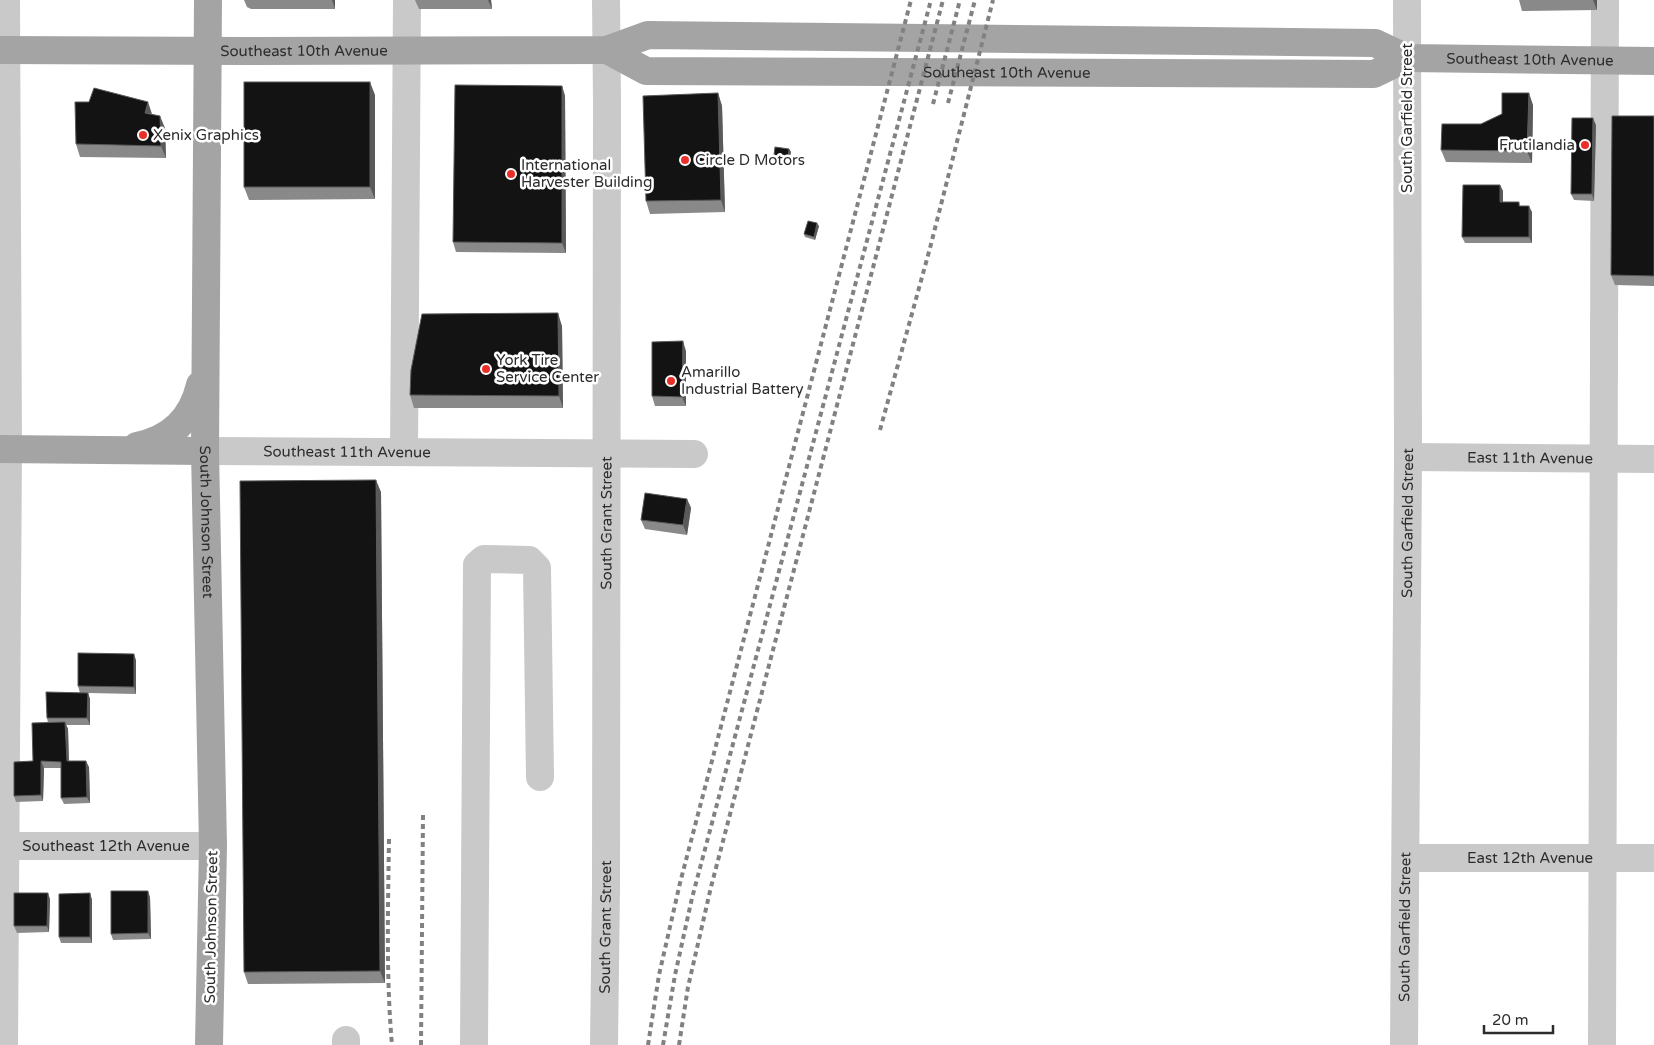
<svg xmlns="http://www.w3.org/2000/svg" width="1654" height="1045" font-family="'Varela Round',sans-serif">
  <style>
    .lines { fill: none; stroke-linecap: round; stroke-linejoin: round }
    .minor { stroke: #c9c9c9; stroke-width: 28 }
    .major { stroke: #a4a4a4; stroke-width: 28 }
    .rail { stroke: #818181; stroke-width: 4; stroke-dasharray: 5 4; stroke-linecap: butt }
    .wall { fill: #898989 }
    .shaded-wall { fill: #5a5a5a }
    .building { fill: #131313; stroke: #5a5a5a }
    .poi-dot { fill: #e92f28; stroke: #fff; stroke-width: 2 }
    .labels { text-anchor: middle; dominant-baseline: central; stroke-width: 5; stroke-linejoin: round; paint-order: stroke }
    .street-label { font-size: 15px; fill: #2c2c2c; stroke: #fff }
    .poi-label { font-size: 15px; fill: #2c2c2c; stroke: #fff; text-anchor: start }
  </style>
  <rect width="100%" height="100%" fill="#fff"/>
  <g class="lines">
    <g class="minor">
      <path id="s1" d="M205,451L694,454"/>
      <polyline points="404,451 407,0"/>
      <path id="s2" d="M1408,457L1654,459"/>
      <path id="s3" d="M0,846H213"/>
      <path id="s4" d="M1406,858H1654"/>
      <polyline points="346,1040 346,1045"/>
      <polyline points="4,1045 8,449 6,0"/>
      <polyline points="474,1045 477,565 484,559 529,560 537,568 540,777"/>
      <path id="s5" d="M604,1045L606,889L607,102L606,0"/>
      <path id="s6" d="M1404,1045L1408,457L1407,0"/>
      <polyline points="1602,1045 1605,0"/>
    </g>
    <g class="major">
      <path id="s7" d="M208,0L205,451L213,846L209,1045"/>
      <path id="s8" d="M0,50L244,51L607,50L648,35L1375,43L1407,58L1654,61"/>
      <path id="s9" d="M607,50L646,71L1374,74L1407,58"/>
      <path d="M137,446C171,439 192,419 200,385"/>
      <polyline points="0,449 205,451"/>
    </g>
    <g class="rail">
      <polyline points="948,103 975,0"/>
      <polyline points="933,104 960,0"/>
      <polyline points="880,430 930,248 993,0"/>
      <path d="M389,839C388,908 386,977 392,1045"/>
      <polyline points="421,1045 423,815"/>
      <polyline points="648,1045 659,975 680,883 911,0"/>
      <polyline points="663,1045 675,975 692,898 931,0"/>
      <polyline points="679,1045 688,987 711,887 943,0"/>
    </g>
  </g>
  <g class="wall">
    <polygon points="244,0 335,0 335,9 251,9 247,7"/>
    <polygon points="415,0 491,0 492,9 419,9"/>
    <polygon points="1519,0 1597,0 1597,10 1522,11"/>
    <polygon points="562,86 565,96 566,253 456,252 453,242"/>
    <polygon points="718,93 722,106 725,212 650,214 646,201"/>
    <polygon points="375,95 375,199 249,200 244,187"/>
    <polygon points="1533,105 1532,163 1446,162 1441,150 1481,124 1502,114"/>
    <polygon points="152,114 165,128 166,158 80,157 76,144"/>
    <polygon points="1654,116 1654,286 1615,285 1611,275"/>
    <polygon points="1596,125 1594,201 1574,200 1571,194"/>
    <polygon points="789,149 791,152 789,161 775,158 774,155"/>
    <polygon points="1500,185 1503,191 1503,202 1519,202 1520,206 1532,212 1532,243 1465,243 1462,237"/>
    <polygon points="819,226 815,240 805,237 804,234"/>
    <polygon points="562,326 563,408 414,408 410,395"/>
    <polygon points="686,351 686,406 655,406 652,396"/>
    <polygon points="381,492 385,983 248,984 244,972"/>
    <polygon points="687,499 691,508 687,535 645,529 641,520"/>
    <polygon points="136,660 136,694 88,693 90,699 90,725 66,725 68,729 69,761 89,767 90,803 64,804 61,798 61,768 44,768 43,801 16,802 14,796 33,761 48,723 47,718 80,693 78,686"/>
    <polygon points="90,893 92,900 92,943 61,943 59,937"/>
    <polygon points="150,897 151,939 113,940 111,934"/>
    <polygon points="50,899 49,932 17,933 14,926"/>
  </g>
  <g class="shaded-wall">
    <polygon points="332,0 335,0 335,9"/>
    <polygon points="488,0 491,0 492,9"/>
    <polygon points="1593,0 1597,0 1597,10"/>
    <polygon points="370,82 375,95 375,199 370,187"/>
    <polygon points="562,86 565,96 566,253 562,243"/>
    <polygon points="718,93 722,106 725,212 721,200"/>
    <polygon points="1529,93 1533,105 1532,163 1527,151"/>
    <polygon points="148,102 152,114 145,113"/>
    <polygon points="160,116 165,128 166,158 161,146"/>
    <polygon points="1593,118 1596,125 1594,201 1592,194"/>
    <polygon points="789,149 791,152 789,161 788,158"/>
    <polygon points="1500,185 1503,191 1503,208 1500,202"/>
    <polygon points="1529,206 1532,212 1532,243 1529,237"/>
    <polygon points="817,223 819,226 815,240 814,237"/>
    <polygon points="558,313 562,326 563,408 559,396"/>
    <polygon points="683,341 686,351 686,406 682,397"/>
    <polygon points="376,480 381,492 385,983 380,971"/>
    <polygon points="687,499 691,508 687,535 683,525"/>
    <polygon points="134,654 136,660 136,694 134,687"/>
    <polygon points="88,693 90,699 90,725 87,718"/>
    <polygon points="65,722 68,729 69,768 67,761"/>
    <polygon points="41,761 44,768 43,801 41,795"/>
    <polygon points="86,761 89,767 90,803 87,797"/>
    <polygon points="148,891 150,897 151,939 148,933"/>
    <polygon points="48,893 50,899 49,932 47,926"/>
    <polygon points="90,893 92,900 92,943 90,937"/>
  </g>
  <g class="building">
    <rect x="244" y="82" width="126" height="105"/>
    <polygon points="455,85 562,86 562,243 453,242"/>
    <polygon points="94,88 148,102 145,113 160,116 161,146 76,144 75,102 89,102"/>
    <polygon points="718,93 721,200 646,201 643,96"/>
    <polygon points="1502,93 1529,93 1527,151 1441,150 1442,124 1481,124 1502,114"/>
    <polygon points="1612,116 1654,116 1654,276 1611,275"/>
    <polygon points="1572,118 1593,118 1592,194 1571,194"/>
    <polygon points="775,147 789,149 788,158 774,155"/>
    <polygon points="1463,185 1500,185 1500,202 1519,202 1519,206 1529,206 1529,237 1462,237"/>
    <polygon points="808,221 817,223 814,237 804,234"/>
    <polygon points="558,313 559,396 410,395 411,370 422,314"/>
    <polygon points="683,341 682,397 652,396 652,342"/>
    <polygon points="376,480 380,971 244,972 240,481"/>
    <polygon points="645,493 687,499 683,525 641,520"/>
    <polygon points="78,653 134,654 134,687 78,686"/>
    <polygon points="46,692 88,693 87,718 47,718"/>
    <polygon points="65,722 67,761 86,761 87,797 61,798 61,762 41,761 41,795 14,796 14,762 33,761 32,723"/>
    <polygon points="111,891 148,891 148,933 111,934"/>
    <polygon points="14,893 48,893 47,926 14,926"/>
    <polygon points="90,893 90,937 59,937 59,894"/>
  </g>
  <g class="poi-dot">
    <circle cx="143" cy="135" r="5"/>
    <circle cx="1585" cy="145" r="5"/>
    <circle cx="685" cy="160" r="5"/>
    <circle cx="511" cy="174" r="5"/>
    <circle cx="486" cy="369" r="5"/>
    <circle cx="671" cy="381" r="5"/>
  </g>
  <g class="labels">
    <g class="street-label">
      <text stroke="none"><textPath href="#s8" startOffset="304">Southeast 10th Avenue</textPath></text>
      <text stroke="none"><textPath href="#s8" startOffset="1536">Southeast 10th Avenue</textPath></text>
      <text stroke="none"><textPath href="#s9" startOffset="405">Southeast 10th Avenue</textPath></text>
      <text transform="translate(1407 118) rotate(-90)">South Garfield Street</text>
      <text stroke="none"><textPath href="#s1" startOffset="142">Southeast 11th Avenue</textPath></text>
      <text stroke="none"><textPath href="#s2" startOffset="122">East 11th Avenue</textPath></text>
      <text stroke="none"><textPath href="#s7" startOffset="522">South Johnson Street</textPath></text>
      <text stroke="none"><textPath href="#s5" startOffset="522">South Grant Street</textPath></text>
      <text stroke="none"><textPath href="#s6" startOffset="522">South Garfield Street</textPath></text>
      <text stroke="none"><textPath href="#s3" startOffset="106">Southeast 12th Avenue</textPath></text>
      <text stroke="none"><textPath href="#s4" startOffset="124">East 12th Avenue</textPath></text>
      <text transform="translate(211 927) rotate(-89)">South Johnson Street</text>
      <text stroke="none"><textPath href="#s5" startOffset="118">South Grant Street</textPath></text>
      <text stroke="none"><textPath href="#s6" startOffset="118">South Garfield Street</textPath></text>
    </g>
    <g class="poi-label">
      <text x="153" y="135">Xenix Graphics</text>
      <text x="1575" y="145" text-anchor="end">Frutilandia</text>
      <text x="695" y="160">Circle D Motors</text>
      <text x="521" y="165">International<tspan x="521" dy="17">Harvester Building</tspan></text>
      <text x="496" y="360">York Tire<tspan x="496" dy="17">Service Center</tspan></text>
      <text x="681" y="372">Amarillo<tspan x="681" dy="17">Industrial Battery</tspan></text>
    </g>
  </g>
  <path d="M1484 1025v8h69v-8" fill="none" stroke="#2c2c2c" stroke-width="2.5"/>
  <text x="1492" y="1025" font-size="15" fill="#2c2c2c" stroke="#ffffff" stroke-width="4" paint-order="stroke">20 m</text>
</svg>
